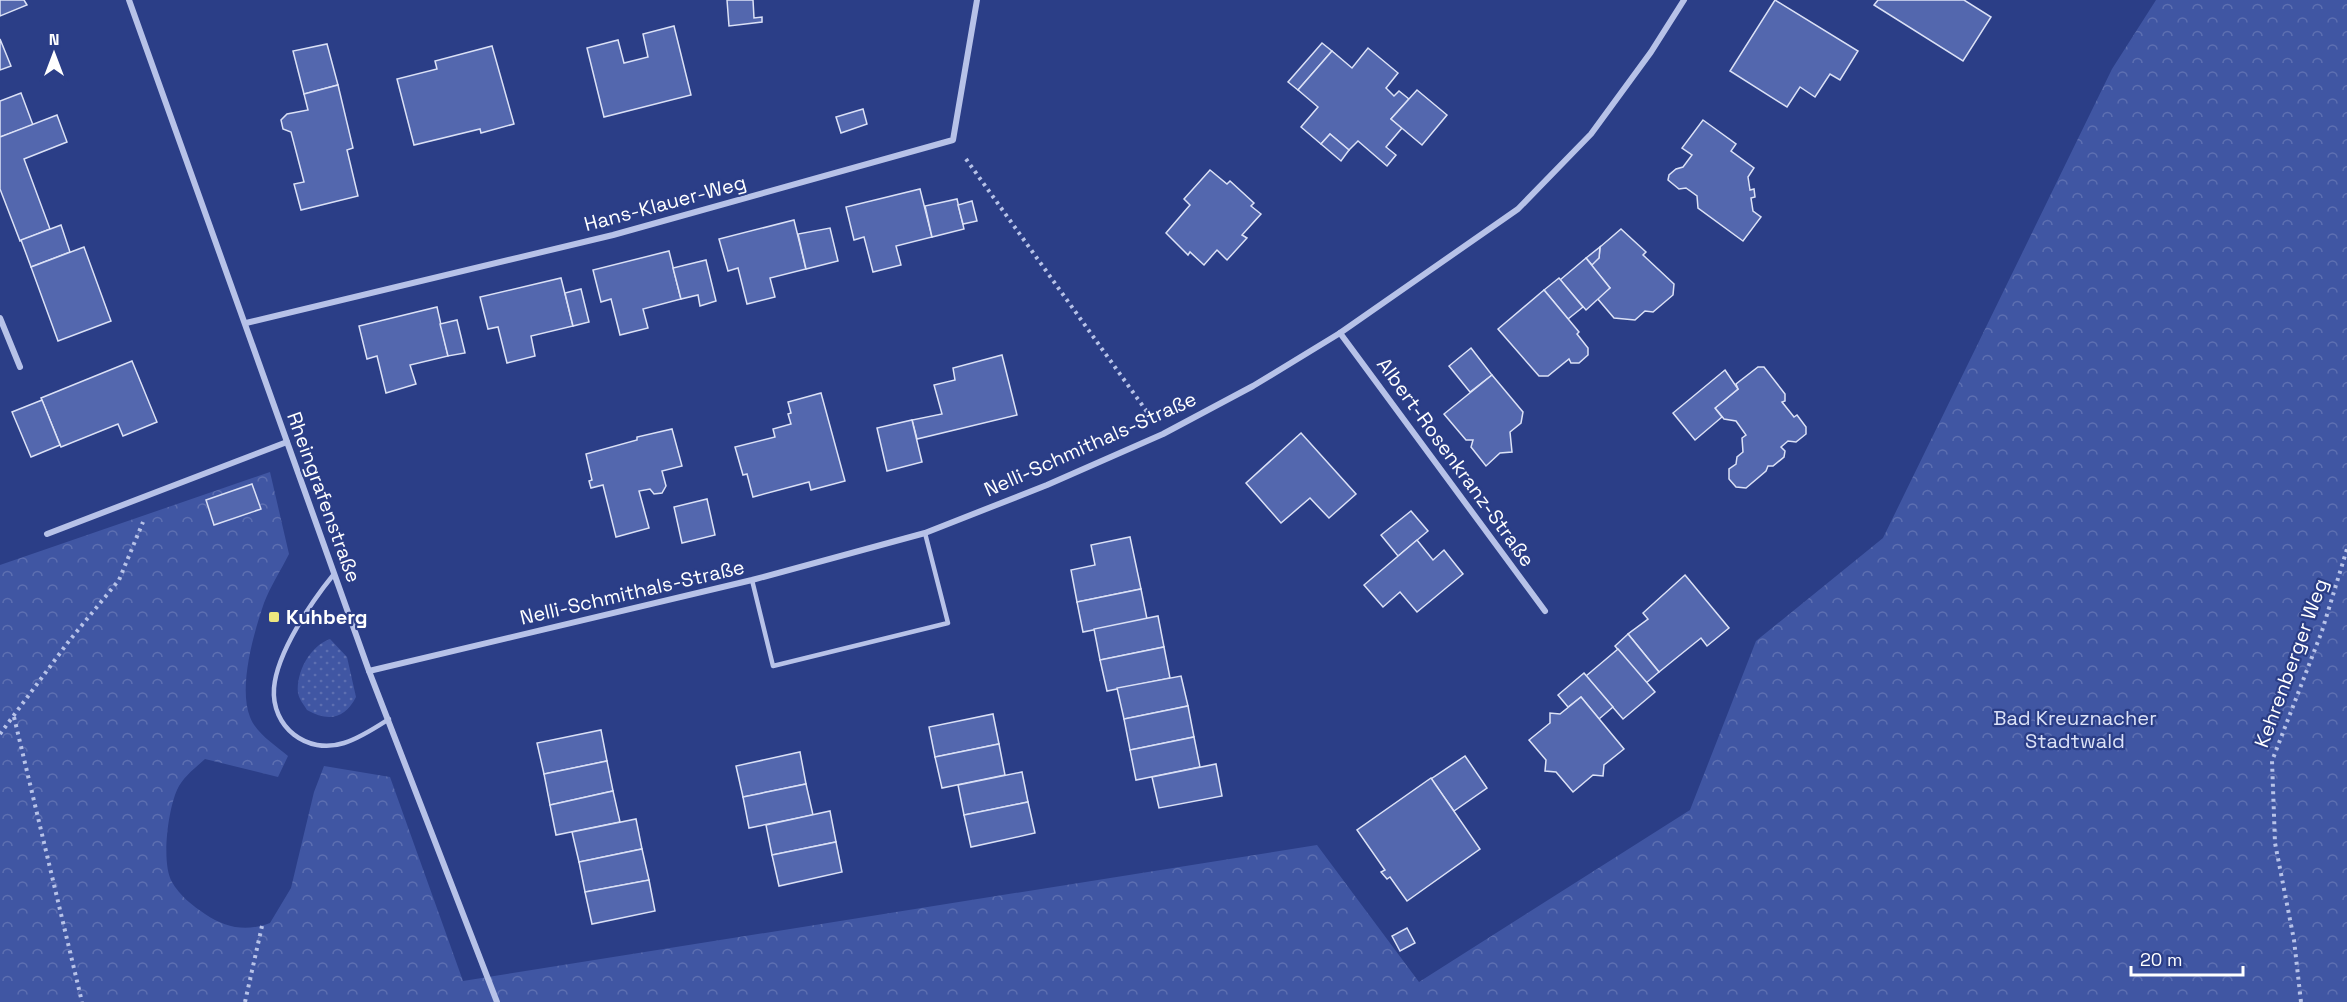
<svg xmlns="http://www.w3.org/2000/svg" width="2347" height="1002" font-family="'Space Grotesk',sans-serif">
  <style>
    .grass { fill: url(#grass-dots) }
    .forest { fill: url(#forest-crowns) }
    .building { fill: #5367ae; stroke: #dbe1f6; stroke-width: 1.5 }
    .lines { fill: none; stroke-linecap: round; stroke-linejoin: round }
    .path { stroke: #b7c2e8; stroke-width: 4; stroke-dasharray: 3 4.5; stroke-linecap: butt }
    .service { stroke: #b7c2e8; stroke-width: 4.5 }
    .minor { stroke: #b7c2e8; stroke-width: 6 }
    .poi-dot { fill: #eee77f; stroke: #2b3e87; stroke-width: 2 }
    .labels { text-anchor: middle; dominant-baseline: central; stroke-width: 4.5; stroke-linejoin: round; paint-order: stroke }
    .street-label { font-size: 20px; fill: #fff; stroke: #2b3e87 }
    .poi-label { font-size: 20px; font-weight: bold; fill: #fff; stroke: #2b3e87; text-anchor: start }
    .park-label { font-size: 20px; fill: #dbe1f6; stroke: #2b3e87 }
  </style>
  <defs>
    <pattern id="grass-dots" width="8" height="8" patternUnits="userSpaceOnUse" patternTransform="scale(1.5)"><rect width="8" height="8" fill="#4056a3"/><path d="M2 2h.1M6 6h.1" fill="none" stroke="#5d6fb1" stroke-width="1.8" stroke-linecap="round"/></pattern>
    <pattern id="forest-crowns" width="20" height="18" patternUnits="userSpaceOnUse" patternTransform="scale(1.5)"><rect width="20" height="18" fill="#4056a3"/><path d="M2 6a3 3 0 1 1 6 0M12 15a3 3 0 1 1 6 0" fill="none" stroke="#5d6fb1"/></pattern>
  </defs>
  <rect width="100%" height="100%" fill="#2b3e87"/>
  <path class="grass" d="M330,639L347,657L356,697C345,719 328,722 307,710C304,705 299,699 298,693C296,672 310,646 330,639Z"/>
  <path class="forest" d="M2156,0H2347V1002H0V565L270,472L289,554C281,570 270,587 264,603C254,632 238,687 250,717C256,733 275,745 288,756L278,777L205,759C194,769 183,777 177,790C168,810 161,863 172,882C179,895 193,906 205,914C226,928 246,932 270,923L291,888L314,792L324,766L390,777L463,981L1317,845L1419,982L1690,810L1756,641L1883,538L2112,69Z"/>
  <g class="building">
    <polygon points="0,0 24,0 27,5 0,16"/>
    <polygon points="727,0 753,0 754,18 762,17 762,22 729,26"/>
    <polygon points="1775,0 1858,51 1840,80 1830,74 1815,97 1800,87 1787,107 1730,71"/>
    <polygon points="1878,0 1964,0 1991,17 1963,61 1874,5"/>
    <polygon points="674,26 691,95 604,117 587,48 618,40 624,63 648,57 643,34"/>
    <polygon points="0,39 11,66 0,70"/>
    <polygon points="1322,43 1332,51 1298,90 1288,82"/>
    <polygon points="327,44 338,85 304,94 293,51"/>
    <polygon points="492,46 514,124 481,133 480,129 414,145 397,79 437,69 435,61"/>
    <polygon points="1368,48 1398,73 1386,88 1394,96 1399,91 1409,99 1391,119 1402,128 1386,147 1396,155 1387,166 1358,141 1349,150 1330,134 1321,144 1301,127 1318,107 1298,90 1332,51 1352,68"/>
    <polygon points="338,85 353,148 347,150 358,196 301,210 294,184 304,182 291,132 283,129 281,120 287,114 308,110 304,94"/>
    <polygon points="1417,90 1447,115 1422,145 1391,119"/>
    <polygon points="21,93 33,125 0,137 0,101"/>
    <polygon points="863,109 867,124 841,133 836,117"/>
    <polygon points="57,115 67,142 24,159 50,229 20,241 0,189 0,137"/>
    <polygon points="1703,120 1736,144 1731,151 1754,168 1748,177 1750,190 1754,189 1755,197 1751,198 1753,211 1761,217 1743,241 1698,208 1697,196 1686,188 1679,189 1668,180 1669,175 1676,169 1683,167 1692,155 1682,148"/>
    <polygon points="1330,134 1349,150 1341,161 1321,144"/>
    <polygon points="1210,170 1227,184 1230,181 1254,203 1251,206 1261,214 1242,235 1247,238 1227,260 1217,250 1204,265 1190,252 1188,255 1166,233 1190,205 1184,199"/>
    <polygon points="920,189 932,237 896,246 901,265 873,272 864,237 854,240 846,207"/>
    <polygon points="957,199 964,229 932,237 925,206"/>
    <polygon points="972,201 977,221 963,224 958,205"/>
    <polygon points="794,220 806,269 770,278 775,297 747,304 738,268 728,271 719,239"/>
    <polygon points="61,225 70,252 31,267 21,240"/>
    <polygon points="830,228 838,261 806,269 798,234"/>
    <polygon points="1621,229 1646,252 1643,255 1674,284 1673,295 1653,312 1645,311 1635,320 1614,318 1597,298 1610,288 1591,265 1599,258 1600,247"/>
    <polygon points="84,247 111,321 58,341 31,267"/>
    <polygon points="1600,247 1599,258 1592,265 1586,258"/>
    <polygon points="669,251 681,299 643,309 648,328 620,335 611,299 601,302 593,270"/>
    <polygon points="1586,258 1610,288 1586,310 1560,280"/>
    <polygon points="706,260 716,301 700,306 698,295 681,299 673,268"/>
    <polygon points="561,278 573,326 531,336 535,356 507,363 498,327 488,329 480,297"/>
    <polygon points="1559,278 1583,307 1568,319 1544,290"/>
    <polygon points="581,289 589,322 573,326 565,293"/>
    <polygon points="1544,290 1579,332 1577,334 1588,348 1588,355 1579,363 1571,363 1569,359 1548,376 1539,376 1498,329"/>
    <polygon points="437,307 448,356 410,365 416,384 386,393 377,356 367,359 359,326"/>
    <polygon points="457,320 465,353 448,356 440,324"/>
    <polygon points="1471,348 1492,375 1470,392 1449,366"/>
    <polygon points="1002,355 1017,415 917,439 912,420 942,414 934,385 955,380 953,368"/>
    <polygon points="132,361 157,422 123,436 118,424 61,447 41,398"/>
    <polygon points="1758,367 1764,367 1785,394 1785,401 1782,402 1794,417 1797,415 1806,427 1806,434 1796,442 1788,441 1781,447 1785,451 1784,457 1773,466 1768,466 1766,471 1746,488 1736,487 1729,479 1729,469 1736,464 1737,457 1743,452 1742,438 1746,435 1736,421 1724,419 1715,408 1738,389 1736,384"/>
    <polygon points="1725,370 1738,389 1715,408 1722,417 1695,440 1673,413"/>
    <polygon points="1492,375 1523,412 1521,423 1510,432 1512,452 1500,453 1486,466 1471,447 1473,440 1466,440 1444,414"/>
    <polygon points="821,393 845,481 811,490 809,482 753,497 747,474 743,475 735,447 775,437 773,429 791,424 788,414 791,413 788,402"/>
    <polygon points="42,400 60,445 31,457 12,412"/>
    <polygon points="912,420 922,462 887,471 877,428"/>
    <polygon points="672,429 682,466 662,471 666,486 662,493 654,494 650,489 639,491 649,528 616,537 603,485 591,488 589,481 592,480 586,454 637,440 637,437"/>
    <polygon points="1301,433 1356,494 1329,518 1310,498 1281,523 1246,483"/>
    <polygon points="252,484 261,509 214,525 206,500"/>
    <polygon points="707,499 715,535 682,543 674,507"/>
    <polygon points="1411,511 1428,531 1398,556 1381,535"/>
    <polygon points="1130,537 1141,589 1077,602 1071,570 1095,565 1091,545"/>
    <polygon points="1417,540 1433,560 1444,550 1463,574 1417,612 1400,592 1383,607 1364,585"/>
    <polygon points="1685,575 1729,628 1707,646 1701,638 1659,672 1628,634 1648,619 1643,613"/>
    <polygon points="1141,589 1147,619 1083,632 1077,602"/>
    <polygon points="1158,616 1164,647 1100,660 1094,629"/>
    <polygon points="1628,634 1659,672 1646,683 1615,646"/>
    <polygon points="1164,647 1170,678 1107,691 1100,660"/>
    <polygon points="1618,649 1655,692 1623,719 1586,676"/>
    <polygon points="1584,673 1613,707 1599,719 1581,697 1568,707 1558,695"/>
    <polygon points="1181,676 1188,706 1124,719 1117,688"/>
    <polygon points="1581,697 1624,749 1604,765 1603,776 1593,775 1573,792 1556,772 1545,771 1546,760 1529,740 1550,723 1550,713 1560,714"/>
    <polygon points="1188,706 1194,737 1130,750 1124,719"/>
    <polygon points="993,714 999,744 935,757 929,727"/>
    <polygon points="601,730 607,761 544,774 537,743"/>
    <polygon points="1194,737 1200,767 1136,780 1130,750"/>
    <polygon points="999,744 1005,775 942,788 935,757"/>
    <polygon points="800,752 806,784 743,797 736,766"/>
    <polygon points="1465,756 1487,788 1454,811 1431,779"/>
    <polygon points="607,761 613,791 550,805 544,774"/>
    <polygon points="1216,764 1222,796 1159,808 1152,777"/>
    <polygon points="1022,772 1028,802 964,815 958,785"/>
    <polygon points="1431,778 1480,849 1407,901 1390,877 1387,879 1381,872 1385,870 1357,830"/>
    <polygon points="806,784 813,815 749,828 743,797"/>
    <polygon points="613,791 620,822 556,835 550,805"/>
    <polygon points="1028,802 1035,833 971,847 964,815"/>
    <polygon points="830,811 836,842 772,855 766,825"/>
    <polygon points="636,819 642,849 579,862 572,832"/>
    <polygon points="836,842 842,872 779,886 772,855"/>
    <polygon points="642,849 649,880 585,892 579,862"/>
    <polygon points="649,880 655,911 592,924 585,892"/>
    <polygon points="1407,928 1415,943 1400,951 1392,936"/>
  </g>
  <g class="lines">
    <g class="path">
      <polyline points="966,159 1150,416"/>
      <polyline points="14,717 82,1002"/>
      <polyline points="0,734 69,641 119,580 143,522"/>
      <polyline points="245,1002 262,926"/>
      <polyline points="2301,1002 2294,940 2275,843 2272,761 2322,631 2347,549"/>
    </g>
    <g class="service">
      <path d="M334,574C312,601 277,652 274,688C271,727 307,755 344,743C360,738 375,728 389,719"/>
      <polyline points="752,580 773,666 948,623 925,533"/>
    </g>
    <g class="minor">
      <polyline points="129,0 369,671 497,1002"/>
      <polyline points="0,318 20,367"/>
      <polyline points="246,323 613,235 953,140 977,0"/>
      <polyline points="1340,333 1545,611"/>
      <polyline points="47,534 287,442"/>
      <polyline points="369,671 752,580 925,533 1047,485 1163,434 1253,386 1340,333 1518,209 1591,134 1651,52 1684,0"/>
    </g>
  </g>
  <rect class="poi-dot" x="268" y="611" width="12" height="12" rx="3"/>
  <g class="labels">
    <g class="street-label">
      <text transform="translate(665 203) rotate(-15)">Hans-Klauer-Weg</text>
      <text transform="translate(1090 444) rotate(-24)">Nelli-Schmithals-Straße</text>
      <text transform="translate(1456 462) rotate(54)">Albert-Rosenkranz-Straße</text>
      <text transform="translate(324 497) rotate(70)">Rheingrafenstraße</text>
      <text transform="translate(632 592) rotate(-13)">Nelli-Schmithals-Straße</text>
      <text transform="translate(2291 663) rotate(-70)">Kehrenberger Weg</text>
    </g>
    <g class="poi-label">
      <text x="286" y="617">Kuhberg</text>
    </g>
    <g class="park-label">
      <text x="2075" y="718">Bad Kreuznacher<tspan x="2075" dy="23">Stadtwald</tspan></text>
    </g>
  </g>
  <g transform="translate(54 54)" stroke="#2b3e87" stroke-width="4.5" paint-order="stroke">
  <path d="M0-4.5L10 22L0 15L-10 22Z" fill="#ffffff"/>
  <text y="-9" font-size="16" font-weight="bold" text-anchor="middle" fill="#ffffff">N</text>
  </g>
  <path d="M2131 966v9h112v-9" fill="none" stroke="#ffffff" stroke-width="3"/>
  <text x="2140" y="966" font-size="18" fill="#ffffff" stroke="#2b3e87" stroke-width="4.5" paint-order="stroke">20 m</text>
</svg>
